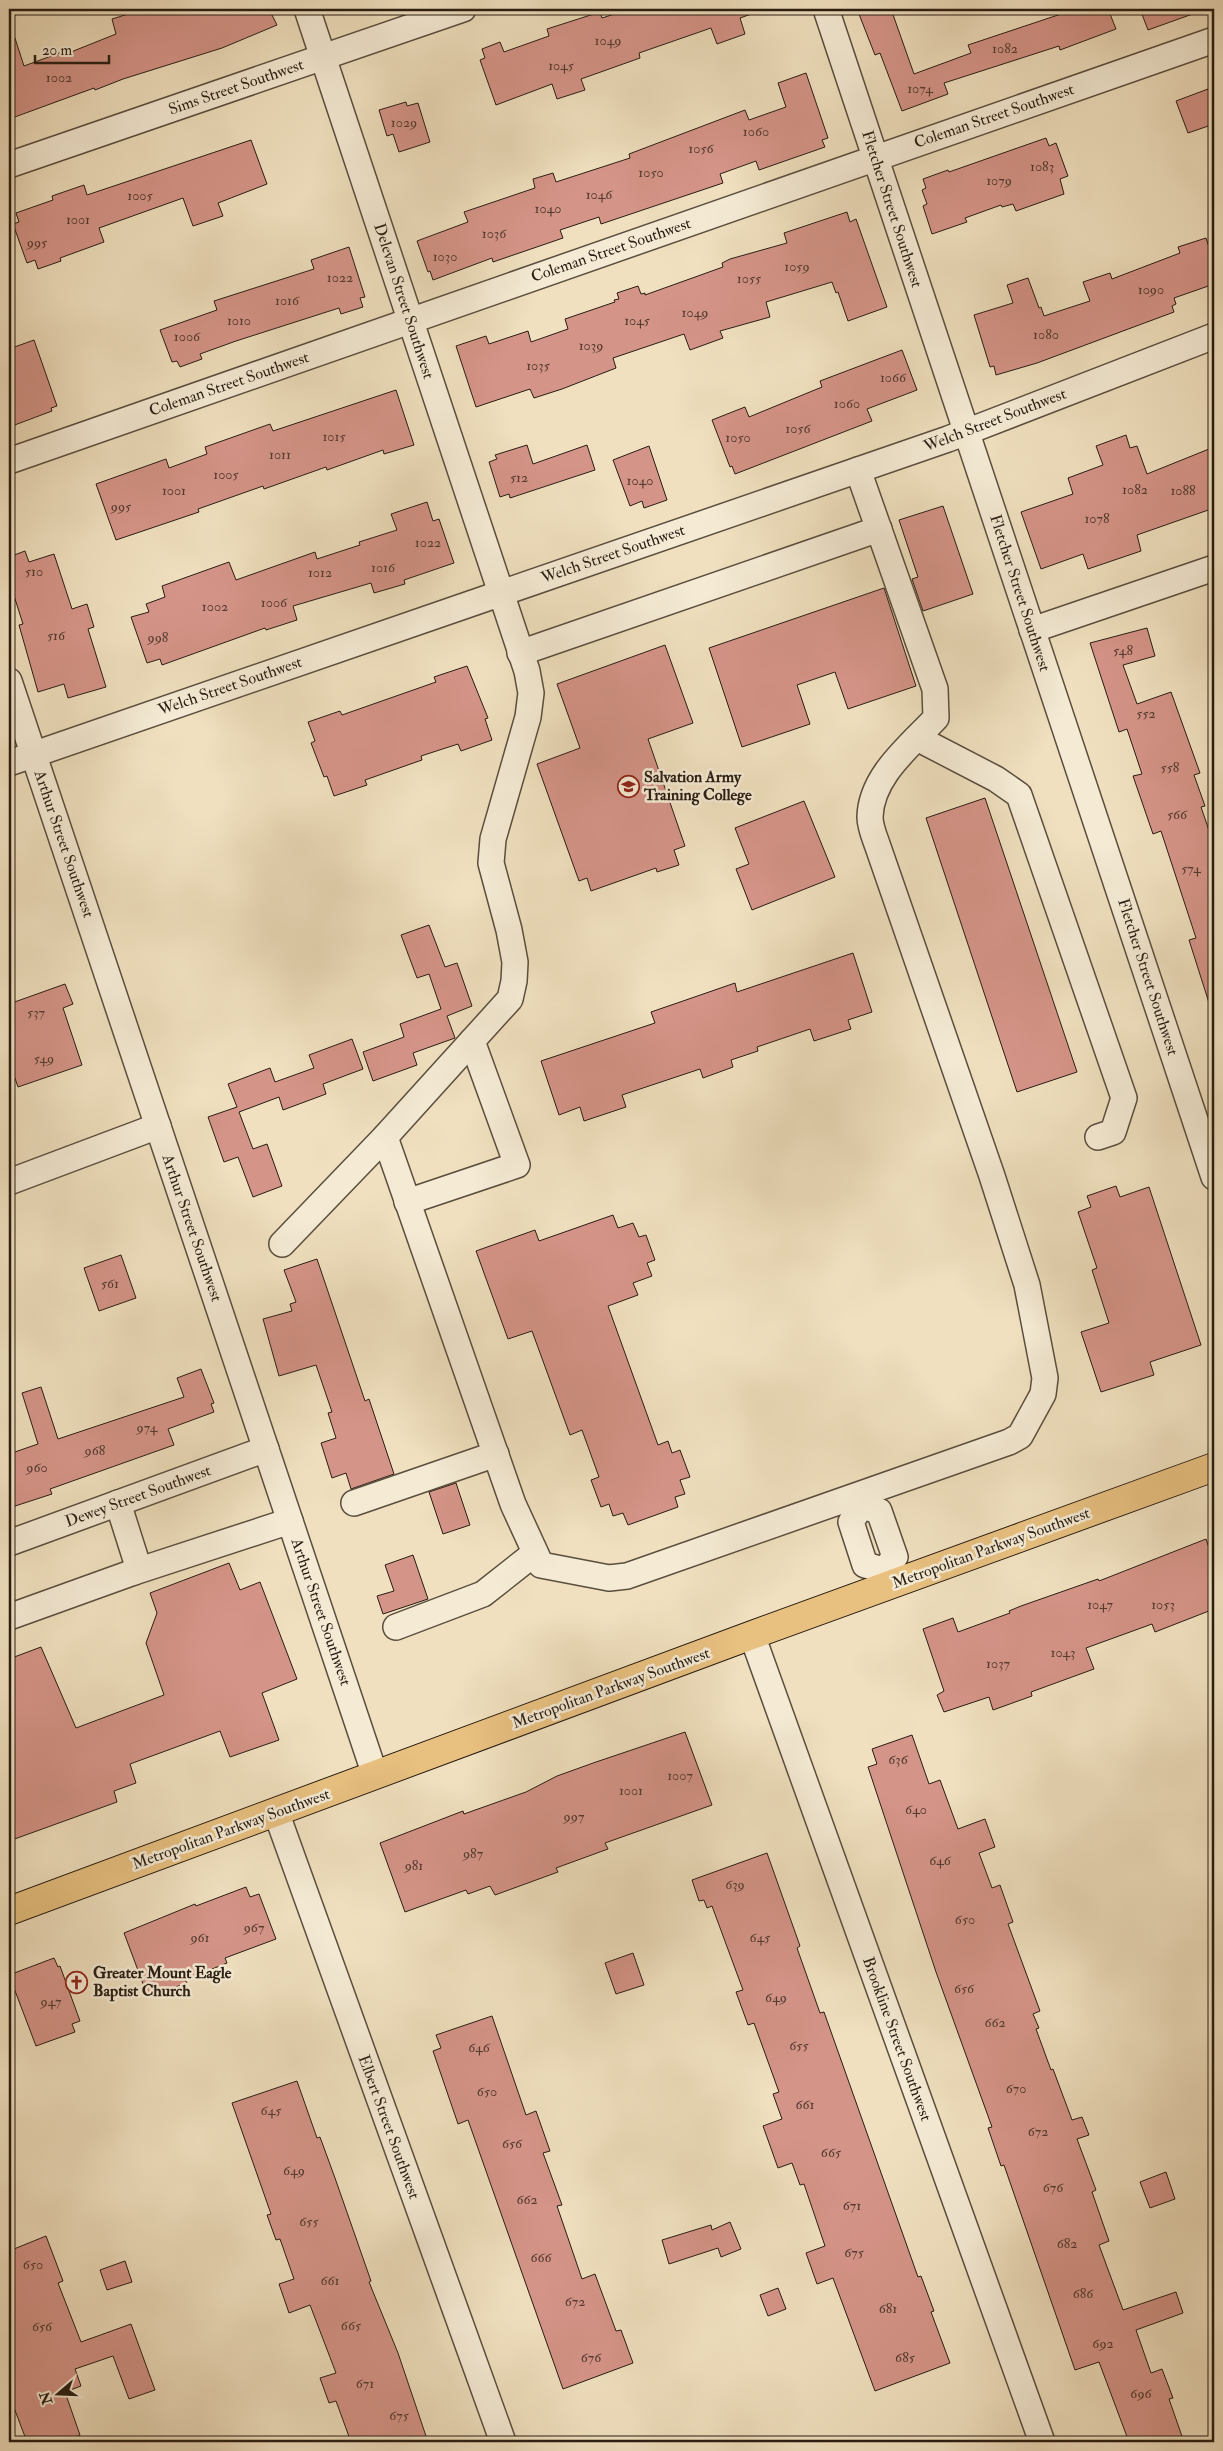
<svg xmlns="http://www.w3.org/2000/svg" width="1223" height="2451" font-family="'IM FELL Double Pica',serif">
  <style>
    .building { fill: #d59488; stroke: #281d13 }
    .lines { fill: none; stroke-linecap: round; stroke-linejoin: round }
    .minor-casing { stroke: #5a4e3e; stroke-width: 28 }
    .major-casing { stroke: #281d13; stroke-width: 30 }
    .minor { stroke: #f5ebd5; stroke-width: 25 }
    .major { stroke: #e8c080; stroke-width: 28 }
    .labels { text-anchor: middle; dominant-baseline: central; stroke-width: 5; stroke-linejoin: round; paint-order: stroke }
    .number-label { font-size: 14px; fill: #533b30 }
    .street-label { font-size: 16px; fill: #281d13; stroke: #f5ebd5 }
    .poi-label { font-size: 16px; font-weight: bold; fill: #281d13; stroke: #f5ebd5; text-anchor: start }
  </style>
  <rect width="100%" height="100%" fill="#f0e0bf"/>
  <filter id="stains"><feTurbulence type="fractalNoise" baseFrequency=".004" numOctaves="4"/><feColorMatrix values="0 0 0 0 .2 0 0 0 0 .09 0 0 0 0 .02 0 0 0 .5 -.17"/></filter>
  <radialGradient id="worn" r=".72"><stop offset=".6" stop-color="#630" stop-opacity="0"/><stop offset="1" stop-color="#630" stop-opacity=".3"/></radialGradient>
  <g class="building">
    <polygon points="144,9 269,9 277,25 222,48 123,79 95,90 94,88 12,118 9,108 9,32 13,32 24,66 65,51 66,54 116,34 112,19"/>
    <polygon points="630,9 757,9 757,12 740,18 745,34 717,44 711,28 639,53 640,58 581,79 585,90 557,99 552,84 496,105 480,60 485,58 482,49 500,42 504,52 549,36 547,29 600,12 602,18"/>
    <polygon points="857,9 891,9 914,74 971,53 968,45 1076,9 1108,9 1116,29 1060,50 1059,46 944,83 948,94 902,111 880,53 875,55"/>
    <polygon points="1140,9 1200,9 1201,11 1148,30"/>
    <polygon points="806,73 828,138 822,140 825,147 759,170 756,161 720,174 723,183 601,224 599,217 560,230 563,238 493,262 492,258 433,280 430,271 428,272 417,241 468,222 464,212 535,188 533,179 553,173 556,182 630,158 629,154 745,110 749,120 786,107 778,83"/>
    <polygon points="1208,89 1214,105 1214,124 1188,133 1176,101"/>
    <polygon points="406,102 407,106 418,103 430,142 399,152 393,134 387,136 379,110"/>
    <polygon points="1046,138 1049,146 1056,143 1068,176 1060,179 1064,194 1016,211 1013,204 1002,207 1001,205 965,218 967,222 932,234 923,206 927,204 922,190 926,188 923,179 948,170 949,172"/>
    <polygon points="251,140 267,184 218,203 223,216 193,226 183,198 99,228 104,242 60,258 61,261 38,269 35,260 27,263 13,224 19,222 16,213 53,200 52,196 84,185 87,195"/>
    <polygon points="847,212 850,222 856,219 887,307 848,321 838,292 836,293 832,282 766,302 770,317 720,331 723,338 690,350 684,334 613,358 616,368 562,389 534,398 530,389 476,407 456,346 486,336 489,344 528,331 531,342 568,329 565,319 615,302 614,300 619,299 617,293 638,286 641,294 645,293 645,295 723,267 722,263 730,259 787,243 784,233"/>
    <polygon points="1206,238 1214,263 1214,284 1174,298 1176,304 1172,306 1174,312 1037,363 996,375 994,366 990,367 974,315 1013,303 1007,285 1028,278 1039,308 1041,307 1044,316 1090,301 1083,282 1110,273 1112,279 1180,253 1178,247"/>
    <polygon points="349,247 365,297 360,298 363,307 341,314 339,308 236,341 200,354 202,359 180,367 177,361 172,362 160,330 217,310 214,301 314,269 311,260"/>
    <polygon points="34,340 57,406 51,408 52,411 12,426 9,415 9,349"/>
    <polygon points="902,350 917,390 867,409 872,421 735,474 732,466 730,467 712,420 745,407 749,417 822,387 820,381"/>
    <polygon points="396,390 414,445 384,454 383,450 327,470 326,467 264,489 263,486 198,509 199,512 116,540 96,484 166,459 169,468 207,454 205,447 270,424 273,431"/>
    <polygon points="1126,435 1130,448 1137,446 1147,474 1214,447 1214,508 1137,535 1141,551 1088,569 1083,554 1041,569 1021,512 1073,494 1068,478 1103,465 1096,446"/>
    <polygon points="527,445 533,464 587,445 595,470 510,498 509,494 500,497 489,462 497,459 495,455"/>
    <polygon points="649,446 667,500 644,508 642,501 630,506 613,460"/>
    <polygon points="427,502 433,521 439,519 454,563 404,580 405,584 374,593 371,583 293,606 297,620 266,630 265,628 162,665 160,659 147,663 131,617 149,612 146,604 165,597 162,586 229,562 236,580 315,552 317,559 360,545 359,542 397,530 391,514"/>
    <polygon points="943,506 973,594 923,611 912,579 918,577 899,520"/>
    <polygon points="25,551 29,562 54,554 72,609 87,604 94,627 88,629 106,687 68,698 64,684 38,692 19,625 23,624 9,580 9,557"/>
    <polygon points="884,588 916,686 848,709 835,672 797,685 810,724 742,747 709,648"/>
    <polygon points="1147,628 1155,656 1123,665 1137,704 1171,692 1200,773 1194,775 1205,806 1201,807 1214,845 1214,1006 1210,1006 1189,940 1196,938 1161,831 1153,834 1133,776 1142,774 1127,729 1119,732 1090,643"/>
    <polygon points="665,645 693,723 648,739 685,846 674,850 679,865 657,872 656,868 591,891 587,878 579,881 537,764 580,748 557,684"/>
    <polygon points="467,666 488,718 485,719 492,740 461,751 458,744 421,756 422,760 365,780 367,785 334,796 327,776 324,777 311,743 315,741 308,722 340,711 342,715 436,682 434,677"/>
    <polygon points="985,798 1077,1072 1017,1092 926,818"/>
    <polygon points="804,801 835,877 752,910 736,869 749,864 735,828"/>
    <polygon points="429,925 445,967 457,963 472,1006 447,1016 455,1038 413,1053 417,1065 373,1081 363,1052 404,1037 400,1024 441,1009 429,974 417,978 401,935"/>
    <polygon points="853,953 872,1012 848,1020 851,1029 814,1041 810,1029 757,1047 758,1051 731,1060 733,1067 703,1078 700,1069 622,1095 626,1107 584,1121 580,1107 559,1115 541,1061 655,1023 651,1012 683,1001 735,983 737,992"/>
    <polygon points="65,984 73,1004 63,1008 82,1065 18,1087 9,1061 9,1004"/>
    <polygon points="352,1039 363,1069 323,1084 326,1094 283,1110 279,1097 239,1112 253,1149 267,1144 282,1186 253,1197 238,1157 224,1162 208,1117 237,1107 228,1084 270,1068 275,1082 314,1068 309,1055"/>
    <polygon points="1116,1186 1120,1197 1149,1187 1201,1345 1150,1362 1154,1375 1101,1392 1081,1332 1109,1323 1092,1270 1097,1268 1078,1212 1091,1207 1087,1196"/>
    <polygon points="613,1215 618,1228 633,1223 639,1237 646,1235 655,1260 647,1263 652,1276 633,1283 638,1295 608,1306 658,1445 668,1441 672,1453 680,1450 690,1477 680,1480 685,1494 675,1497 678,1507 628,1525 623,1513 613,1516 609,1504 601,1507 591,1480 599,1477 582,1430 570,1435 532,1331 508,1339 476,1251 535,1230 539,1241"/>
    <polygon points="121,1255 136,1298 99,1311 84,1268"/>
    <polygon points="317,1259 365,1401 369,1399 394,1474 351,1489 346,1473 332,1478 321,1443 336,1438 328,1413 332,1412 316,1365 279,1376 263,1319 292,1311 290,1304 296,1302 284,1270"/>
    <polygon points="201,1369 214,1403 211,1404 214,1412 168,1429 174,1445 50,1489 52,1494 9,1508 9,1454 38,1444 22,1393 41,1387 58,1439 184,1397 177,1378"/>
    <polygon points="456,1483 470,1525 443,1534 429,1492"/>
    <polygon points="1206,1539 1214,1563 1214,1609 1155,1632 1152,1624 1086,1648 1094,1669 1031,1692 1032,1696 993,1710 989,1697 944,1712 937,1695 944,1691 923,1629 953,1618 958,1632 1010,1613 1009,1611 1021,1606 1098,1579 1099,1581"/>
    <polygon points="413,1555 428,1599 383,1614 377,1596 394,1591 385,1565"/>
    <polygon points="229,1563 240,1590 260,1582 297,1679 262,1693 279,1740 230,1757 220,1731 130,1764 136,1783 114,1791 117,1802 9,1841 9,1659 41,1647 76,1728 164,1695 146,1643 157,1613 150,1593"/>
    <polygon points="685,1732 712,1805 605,1843 608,1849 556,1868 558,1872 495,1895 490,1886 468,1894 466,1890 405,1912 380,1843 463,1811 464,1814 526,1792 557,1776 596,1762"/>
    <polygon points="912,1735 929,1784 940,1780 958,1829 985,1819 995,1847 979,1853 992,1888 1000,1885 1013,1922 1008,1924 1040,2011 1033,2014 1039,2028 1036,2029 1051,2070 1053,2069 1072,2120 1082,2117 1089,2135 1077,2139 1096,2190 1092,2192 1109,2241 1099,2245 1123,2310 1176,2292 1183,2313 1136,2330 1151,2373 1162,2369 1173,2398 1169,2399 1184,2442 1129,2442 1099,2362 1075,2370 1004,2165 1001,2166 988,2128 992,2127 936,1972 868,1767 877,1764 872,1749"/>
    <polygon points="767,1853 800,1946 797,1948 820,2013 824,2012 918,2277 921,2276 934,2311 931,2312 950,2363 875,2391 833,2278 817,2284 806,2253 825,2246 804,2184 800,2185 792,2163 778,2168 763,2126 782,2119 773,2094 779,2092 754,2023 748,2025 736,1992 743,1990 712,1906 707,1908 704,1900 699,1901 692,1880"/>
    <polygon points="246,1887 250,1897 259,1894 276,1939 225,1958 227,1963 185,1980 187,1983 148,1997 124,1933 195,1904 196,1906"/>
    <polygon points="633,1953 644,1985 616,1994 605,1963"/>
    <polygon points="54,1958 58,1967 60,1966 80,2021 72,2024 75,2032 36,2046 9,1975"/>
    <polygon points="492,2016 526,2115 536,2111 550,2151 543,2153 562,2205 557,2206 582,2279 595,2274 616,2331 621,2330 633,2363 563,2389 468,2120 458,2124 433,2051 441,2048 436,2035"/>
    <polygon points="297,2081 317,2138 320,2137 335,2178 371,2281 369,2282 398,2353 428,2442 351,2442 336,2401 329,2403 320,2378 336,2373 310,2305 289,2313 279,2284 294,2279 280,2239 276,2240 267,2215 271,2214 232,2103"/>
    <polygon points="1166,2172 1175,2199 1150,2208 1140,2182"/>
    <polygon points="730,2222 741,2249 721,2257 718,2248 669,2264 662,2240 711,2225 712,2230"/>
    <polygon points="46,2236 63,2281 58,2283 81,2342 131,2324 155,2390 129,2399 113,2356 75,2369 81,2386 65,2392 80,2435 65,2442 27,2442 13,2405 9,2406 9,2251"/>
    <polygon points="125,2261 132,2282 107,2290 100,2270"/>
    <polygon points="778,2288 786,2309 768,2316 760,2295"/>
  </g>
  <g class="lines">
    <defs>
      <g id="minor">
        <polyline points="826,9 1214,1177"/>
        <polyline points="9,165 463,9"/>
        <polyline points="9,461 1214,40"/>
        <polyline points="1032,630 1214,568"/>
        <polyline points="520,653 879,529"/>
        <polyline points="9,681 375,1775"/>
        <polyline points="917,738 996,779 1019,795 1124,1098 1113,1132 1098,1137"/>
        <polyline points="9,763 948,439 1214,336"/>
        <path d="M385,1137L513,1504L541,1565L609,1578L627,1576L1009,1442L1020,1436L1043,1394L1045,1378L1027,1285L992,1176L877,844C874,836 870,826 870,817C871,776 910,746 936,718L935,689L858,470"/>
        <polyline points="9,1182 158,1126"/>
        <polyline points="407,1202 517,1165 472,1041"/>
        <polyline points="282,1244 385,1137 510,999 514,981 515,962 509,930 491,863 493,839 528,717 531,693 527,671 307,9"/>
        <polyline points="354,1503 496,1454"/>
        <polyline points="861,1506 879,1511 895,1557 884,1570"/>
        <polyline points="861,1506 851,1522 865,1565 884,1570"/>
        <polyline points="9,1543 266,1449"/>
        <polyline points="134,1572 290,1521"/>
        <polyline points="9,1617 134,1572 137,1563 118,1503"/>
        <polyline points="396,1627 483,1594 535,1553"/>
        <polyline points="752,1635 1042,2442"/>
        <polyline points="276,1812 503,2442"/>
      </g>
      <polyline id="major" points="9,1911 752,1635 1214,1467"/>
    </defs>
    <use href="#minor" class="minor-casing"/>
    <use href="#major" class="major-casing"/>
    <use href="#minor" class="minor"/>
    <use href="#major" class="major"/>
  </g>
  <defs>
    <symbol id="university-ring" viewBox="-11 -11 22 22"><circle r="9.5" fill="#f5ebd5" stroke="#8f2418" stroke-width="1.5"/><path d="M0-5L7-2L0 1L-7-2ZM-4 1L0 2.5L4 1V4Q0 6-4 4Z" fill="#8f2418"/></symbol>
    <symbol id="church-ring" viewBox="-11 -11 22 22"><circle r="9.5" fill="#f5ebd5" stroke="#8f2418" stroke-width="1.5"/><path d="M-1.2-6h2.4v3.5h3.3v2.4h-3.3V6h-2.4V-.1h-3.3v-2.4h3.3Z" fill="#8f2418"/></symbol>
  </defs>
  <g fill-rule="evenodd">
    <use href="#university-ring" x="616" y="774" width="25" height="25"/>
    <use href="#church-ring" x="64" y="1970" width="25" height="25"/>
  </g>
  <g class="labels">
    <g class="number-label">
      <text x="608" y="40">1049</text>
      <text x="1005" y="48">1082</text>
      <text x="561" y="65">1045</text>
      <text x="59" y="77">1002</text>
      <text x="920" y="88">1074</text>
      <text x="404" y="122">1029</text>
      <text x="756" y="131">1060</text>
      <text x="701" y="148">1056</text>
      <text x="1042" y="166">1083</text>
      <text x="651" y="172">1050</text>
      <text x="999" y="180">1079</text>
      <text x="599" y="194">1046</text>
      <text x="140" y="195">1005</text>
      <text x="548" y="208">1040</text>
      <text x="78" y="219">1001</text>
      <text x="494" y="233">1036</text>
      <text x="37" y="242">995</text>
      <text x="445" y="256">1030</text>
      <text x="797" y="266">1059</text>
      <text x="340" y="277">1022</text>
      <text x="749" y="278">1055</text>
      <text x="1151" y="289">1090</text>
      <text x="287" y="300">1016</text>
      <text x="695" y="312">1049</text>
      <text x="239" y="320">1010</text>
      <text x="637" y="320">1045</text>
      <text x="1046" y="334">1080</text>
      <text x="187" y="336">1006</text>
      <text x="591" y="345">1039</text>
      <text x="538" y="365">1035</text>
      <text x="893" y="377">1066</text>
      <text x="847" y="403">1060</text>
      <text x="798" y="428">1056</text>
      <text x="334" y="436">1015</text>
      <text x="738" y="437">1050</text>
      <text x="280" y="454">1011</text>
      <text x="226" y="474">1005</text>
      <text x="519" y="477">512</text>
      <text x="640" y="480">1040</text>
      <text x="1135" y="489">1082</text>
      <text x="174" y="490">1001</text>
      <text x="1183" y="490">1088</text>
      <text x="121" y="506">995</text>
      <text x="1097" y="518">1078</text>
      <text x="428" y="542">1022</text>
      <text x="383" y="567">1016</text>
      <text x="34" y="571">510</text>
      <text x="320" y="572">1012</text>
      <text x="274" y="602">1006</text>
      <text x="215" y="606">1002</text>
      <text x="56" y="635">516</text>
      <text x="158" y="637">998</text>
      <text x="1123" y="650">548</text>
      <text x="1146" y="713">552</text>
      <text x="1170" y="767">558</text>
      <text x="1177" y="814">566</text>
      <text x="1191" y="868">574</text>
      <text x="36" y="1012">537</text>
      <text x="44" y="1058">549</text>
      <text x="110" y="1283">561</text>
      <text x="147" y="1427">974</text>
      <text x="95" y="1450">968</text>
      <text x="37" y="1467">960</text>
      <text x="1100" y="1604">1047</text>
      <text x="1163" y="1604">1053</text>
      <text x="1063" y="1652">1043</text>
      <text x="998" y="1663">1037</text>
      <text x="898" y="1759">636</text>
      <text x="680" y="1775">1007</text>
      <text x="631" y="1790">1001</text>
      <text x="916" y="1809">640</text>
      <text x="574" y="1816">997</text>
      <text x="473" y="1853">987</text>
      <text x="940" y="1860">646</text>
      <text x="414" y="1865">981</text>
      <text x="735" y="1884">639</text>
      <text x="965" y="1919">650</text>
      <text x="254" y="1927">967</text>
      <text x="200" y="1937">961</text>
      <text x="760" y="1937">645</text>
      <text x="964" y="1988">656</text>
      <text x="776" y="1997">649</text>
      <text x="51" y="2001">947</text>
      <text x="995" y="2022">662</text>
      <text x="799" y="2045">655</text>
      <text x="479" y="2047">646</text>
      <text x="1016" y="2088">670</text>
      <text x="487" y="2091">650</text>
      <text x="805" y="2104">661</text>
      <text x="271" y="2110">645</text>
      <text x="1038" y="2131">672</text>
      <text x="512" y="2143">656</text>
      <text x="831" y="2152">665</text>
      <text x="294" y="2170">649</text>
      <text x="1053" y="2187">676</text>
      <text x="527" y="2199">662</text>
      <text x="852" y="2205">671</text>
      <text x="309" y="2221">655</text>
      <text x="1067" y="2243">682</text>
      <text x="854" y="2252">675</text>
      <text x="541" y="2257">666</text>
      <text x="33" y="2264">650</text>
      <text x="330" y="2280">661</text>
      <text x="1083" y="2293">686</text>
      <text x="575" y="2301">672</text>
      <text x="888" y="2308">681</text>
      <text x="351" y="2325">665</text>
      <text x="42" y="2326">656</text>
      <text x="1103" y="2343">692</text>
      <text x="591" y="2357">676</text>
      <text x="905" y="2357">685</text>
      <text x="365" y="2383">671</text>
      <text x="1141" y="2393">696</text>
      <text x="399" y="2415">675</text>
    </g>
    <g class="street-label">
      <text transform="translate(236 87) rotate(-19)">Sims Street Southwest</text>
      <text transform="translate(994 116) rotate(-19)">Coleman Street Southwest</text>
      <text transform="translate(892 209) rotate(72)">Fletcher Street Southwest</text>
      <text transform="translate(611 250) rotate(-19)">Coleman Street Southwest</text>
      <text transform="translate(404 301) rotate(72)">Delevan Street Southwest</text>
      <text transform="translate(229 384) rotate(-19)">Coleman Street Southwest</text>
      <text transform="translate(995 420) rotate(-21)">Welch Street Southwest</text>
      <text transform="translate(613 554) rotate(-19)">Welch Street Southwest</text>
      <text transform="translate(1020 593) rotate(72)">Fletcher Street Southwest</text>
      <text transform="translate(230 686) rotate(-19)">Welch Street Southwest</text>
      <text transform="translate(64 844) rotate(71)">Arthur Street Southwest</text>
      <text transform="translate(1148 977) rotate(72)">Fletcher Street Southwest</text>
      <text transform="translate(192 1228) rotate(71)">Arthur Street Southwest</text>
      <text transform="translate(138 1496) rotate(-20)">Dewey Street Southwest</text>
      <text transform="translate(991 1548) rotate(-20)">Metropolitan Parkway Southwest</text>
      <text transform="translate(321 1612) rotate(71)">Arthur Street Southwest</text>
      <text transform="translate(611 1688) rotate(-20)">Metropolitan Parkway Southwest</text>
      <text transform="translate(231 1829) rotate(-20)">Metropolitan Parkway Southwest</text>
      <text transform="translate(897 2039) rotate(70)">Brookline Street Southwest</text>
      <text transform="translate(389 2127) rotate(70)">Elbert Street Southwest</text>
    </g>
    <g class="poi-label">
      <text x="644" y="777">Salvation Army<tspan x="644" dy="18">Training College</tspan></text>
      <text x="93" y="1973">Greater Mount Eagle<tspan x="93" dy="18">Baptist Church</tspan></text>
    </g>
  </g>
  <rect width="1223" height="2451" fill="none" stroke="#f0e0bf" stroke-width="30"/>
  <rect x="10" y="10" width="1203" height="2431" fill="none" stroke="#281d13" stroke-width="2.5"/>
  <rect x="15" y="15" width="1193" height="2421" fill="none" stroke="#281d13"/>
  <g transform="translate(58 2394) rotate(251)" stroke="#f5ebd5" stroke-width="4" paint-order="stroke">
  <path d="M0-4L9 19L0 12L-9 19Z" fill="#281d13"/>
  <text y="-8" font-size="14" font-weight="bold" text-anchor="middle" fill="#281d13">N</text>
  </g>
  <path d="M35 55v8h74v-8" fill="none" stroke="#281d13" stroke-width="2.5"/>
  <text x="42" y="55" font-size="15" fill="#281d13" stroke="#f5ebd5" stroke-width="4" paint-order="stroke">20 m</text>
  <rect width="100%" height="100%" filter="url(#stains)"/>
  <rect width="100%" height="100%" fill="url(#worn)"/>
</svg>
